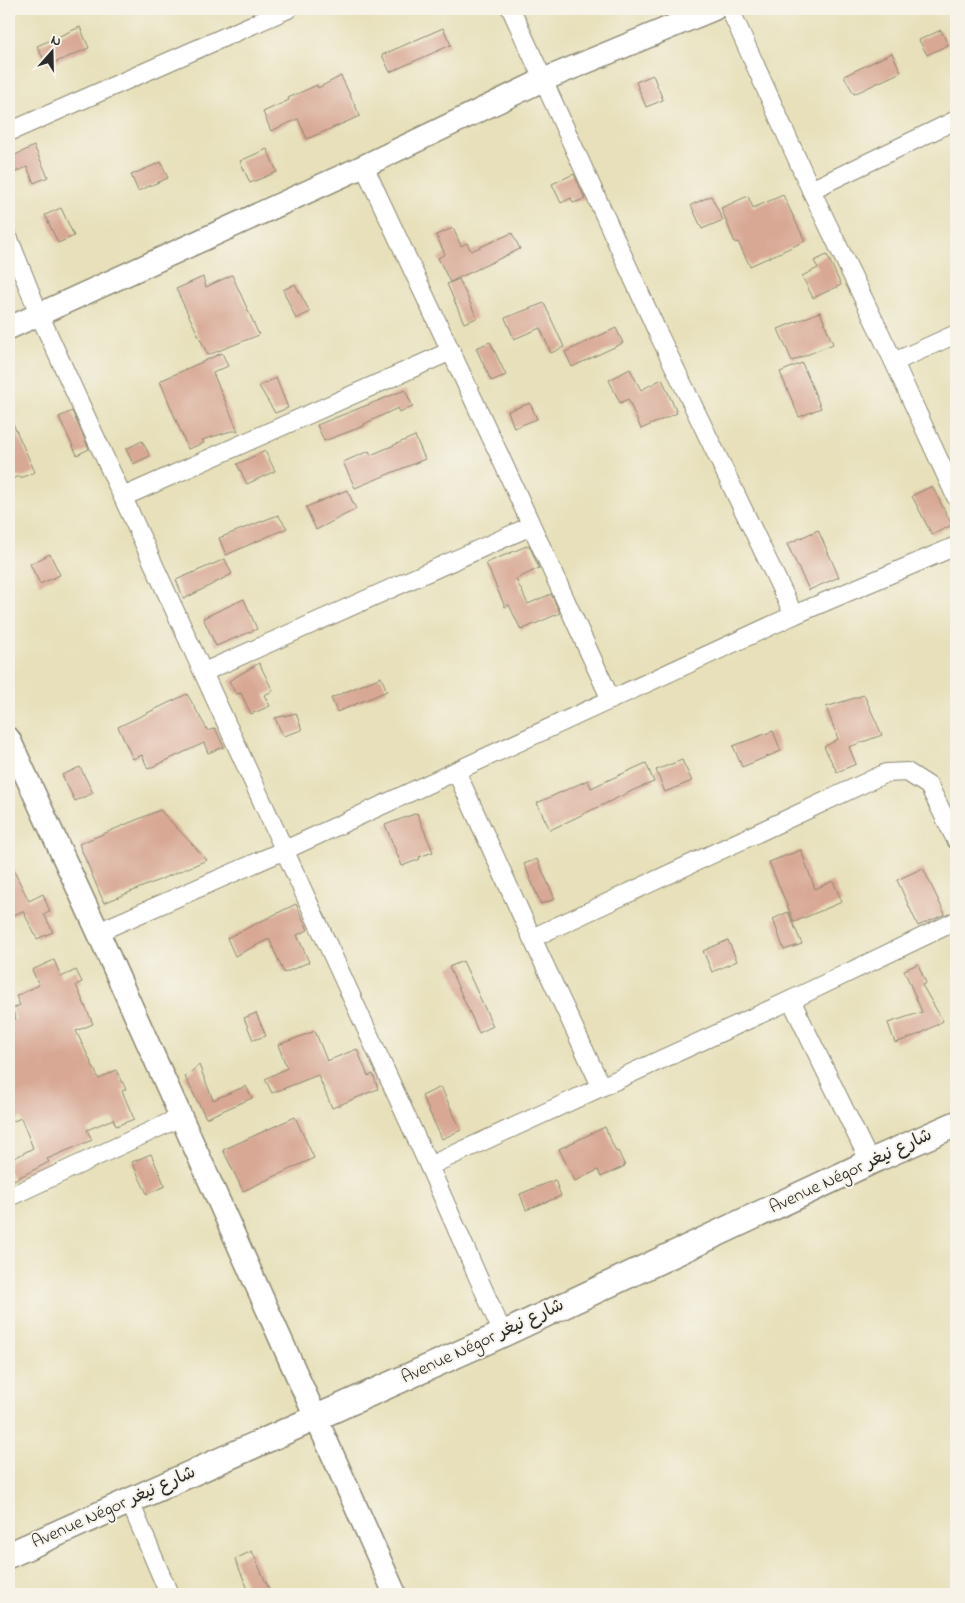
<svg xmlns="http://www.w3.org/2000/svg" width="965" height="1603" font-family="'Indie Flower','Playpen Sans Arabic',sans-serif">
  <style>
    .building { fill: #d8a894 }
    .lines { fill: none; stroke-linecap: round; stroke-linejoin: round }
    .minor-casing { stroke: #898672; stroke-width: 20 }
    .tertiary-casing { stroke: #898672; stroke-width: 25 }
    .secondary-casing { stroke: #898672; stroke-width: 28 }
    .minor { stroke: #fff; stroke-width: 18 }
    .tertiary { stroke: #fff; stroke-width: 22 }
    .secondary { stroke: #fff; stroke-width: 25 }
    .labels { text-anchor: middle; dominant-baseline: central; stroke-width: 4; stroke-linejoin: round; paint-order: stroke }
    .street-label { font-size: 18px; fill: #2b2b2b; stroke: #f7f3e8 }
  </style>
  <rect width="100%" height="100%" fill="#f7f3e8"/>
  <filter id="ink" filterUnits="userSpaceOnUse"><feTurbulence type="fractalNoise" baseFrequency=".02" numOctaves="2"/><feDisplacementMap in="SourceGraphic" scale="10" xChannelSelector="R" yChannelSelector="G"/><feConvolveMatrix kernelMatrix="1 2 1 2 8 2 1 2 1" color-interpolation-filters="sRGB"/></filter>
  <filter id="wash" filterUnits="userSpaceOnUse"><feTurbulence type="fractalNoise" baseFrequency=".0096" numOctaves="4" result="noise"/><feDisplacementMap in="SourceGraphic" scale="20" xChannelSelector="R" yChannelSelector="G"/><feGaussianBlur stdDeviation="1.12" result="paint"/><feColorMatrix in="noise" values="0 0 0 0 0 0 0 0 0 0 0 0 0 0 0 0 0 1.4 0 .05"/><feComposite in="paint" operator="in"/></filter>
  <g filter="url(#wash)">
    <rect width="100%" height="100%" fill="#e7e0ba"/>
    <g id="blocks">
      <g class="building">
        <polygon points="80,27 89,48 47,66 37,46"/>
        <polygon points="443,28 451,45 390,72 382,55"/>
        <polygon points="941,30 948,45 927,55 919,40"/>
        <polygon points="892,53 901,72 854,94 844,76"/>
        <polygon points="653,75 663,100 646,107 636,82"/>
        <polygon points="341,76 360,116 307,139 298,119 271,131 263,112 289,100 288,98 317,85 318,88"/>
        <polygon points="34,146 48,177 34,183 27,167 9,175 9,158"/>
        <polygon points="267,149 277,172 250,183 240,161"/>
        <polygon points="161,162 168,178 138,191 131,175"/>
        <polygon points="574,174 585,199 573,203 571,198 561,203 552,184"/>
        <polygon points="783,195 805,241 750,266 738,242 735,243 721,208 748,196 753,208"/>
        <polygon points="711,196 723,220 702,229 691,205"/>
        <polygon points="61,208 74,236 58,243 45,215"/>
        <polygon points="453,228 461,246 467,243 471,251 512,233 520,249 450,282 438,258 445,254 436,235"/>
        <polygon points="827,255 841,285 813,298 802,276 818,268 814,261"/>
        <polygon points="232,275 259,335 208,355 176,289 203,277 206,287"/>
        <polygon points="459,279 477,318 464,323 447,284"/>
        <polygon points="295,284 310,312 296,319 283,290"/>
        <polygon points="544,303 564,347 551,353 540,328 514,339 505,318"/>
        <polygon points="820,312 833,344 792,361 778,329"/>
        <polygon points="616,328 623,343 572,367 565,352"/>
        <polygon points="490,342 506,375 491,381 476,348"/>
        <polygon points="222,353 228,366 213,373 238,431 231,431 202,440 204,443 188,449 160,381"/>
        <polygon points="802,363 821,408 799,417 780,372"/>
        <polygon points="630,369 641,390 662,379 677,413 641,429 628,399 620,403 609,380"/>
        <polygon points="276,378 288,408 275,413 259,386"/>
        <polygon points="405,390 413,407 399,412 398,408 364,424 364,426 324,441 317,425"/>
        <polygon points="530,403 537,419 514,428 508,411"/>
        <polygon points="72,411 89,449 77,455 59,417"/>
        <polygon points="9,415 35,472 20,478 19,476 9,480"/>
        <polygon points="415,436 425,459 355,488 343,462 369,451 371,455"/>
        <polygon points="142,441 150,456 133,464 126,449"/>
        <polygon points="265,451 275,471 247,484 237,464"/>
        <polygon points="932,486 952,525 932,535 912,496"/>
        <polygon points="347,490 356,509 316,530 306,507"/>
        <polygon points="278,515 287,528 226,555 219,538"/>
        <polygon points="818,530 839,577 809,590 787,544"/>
        <polygon points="529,545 539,568 516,579 528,604 551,594 560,613 521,630 509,605 505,607 486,563"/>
        <polygon points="50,554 60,575 40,584 30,564"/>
        <polygon points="225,559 232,574 184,599 176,580"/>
        <polygon points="244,599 257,629 216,646 203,618"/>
        <polygon points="259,663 273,691 264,695 270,706 251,714 241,693 236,694 229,681"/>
        <polygon points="381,677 387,691 337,712 331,698"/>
        <polygon points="187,694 208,731 215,728 224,747 208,753 204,743 148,769 142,755 133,759 118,727"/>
        <polygon points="864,695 882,735 849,747 856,764 837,772 824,747 838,739 826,707"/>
        <polygon points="296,713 302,730 283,736 275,718"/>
        <polygon points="773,731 781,751 742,767 733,746"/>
        <polygon points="682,760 692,781 665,792 656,770"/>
        <polygon points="646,763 654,782 636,789 550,830 537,803 588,780 591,788"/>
        <polygon points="80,767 93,793 75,801 62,775"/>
        <polygon points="160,810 207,860 104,903 79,844"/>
        <polygon points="417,813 433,852 419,857 420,859 402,866 385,825"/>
        <polygon points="801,850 815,889 833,881 842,902 794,922 769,862"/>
        <polygon points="537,859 555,899 541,904 524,864"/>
        <polygon points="9,861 29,901 43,894 50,912 44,914 53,932 37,939 23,911 9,917"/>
        <polygon points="923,868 945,914 918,926 897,880"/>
        <polygon points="296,904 308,930 297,935 309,962 284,973 269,939 235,956 227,938"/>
        <polygon points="788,912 802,944 784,950 773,919"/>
        <polygon points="728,940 737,961 712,972 703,951"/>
        <polygon points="54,960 61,977 76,970 82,982 76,985 93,1024 76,1031 99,1079 116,1070 126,1089 122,1091 134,1119 116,1126 113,1119 87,1130 92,1140 47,1159 49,1162 14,1180 9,1170 9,1161 33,1148 21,1118 9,1123 9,1022 16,1019 12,1009 20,1005 16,996 39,985 32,970"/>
        <polygon points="463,961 493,1026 479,1033 449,967"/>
        <polygon points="918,964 926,983 922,985 943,1021 920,1034 895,1043 888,1023 922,1012 904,970"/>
        <polygon points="256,1013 266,1036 253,1040 244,1018"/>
        <polygon points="315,1031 327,1061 357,1049 368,1076 373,1074 378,1089 332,1108 318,1075 272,1093 265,1079 287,1068 278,1045"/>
        <polygon points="199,1065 213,1100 246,1086 252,1098 206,1118 185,1077"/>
        <polygon points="441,1087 461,1130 442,1139 422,1096"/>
        <polygon points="295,1117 314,1158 243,1191 223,1150"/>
        <polygon points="605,1127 616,1152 618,1151 625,1166 601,1177 598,1170 575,1181 559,1149"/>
        <polygon points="151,1154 165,1186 147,1194 132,1162"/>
        <polygon points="555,1180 561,1196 526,1210 520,1194"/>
        <polygon points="252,1551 271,1594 250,1594 235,1559"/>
      </g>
    </g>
  </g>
  <g filter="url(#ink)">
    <use href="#blocks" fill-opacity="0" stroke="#898672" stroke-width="1"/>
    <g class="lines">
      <defs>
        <g id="minor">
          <polyline points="511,9 657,331 794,615"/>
          <polyline points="730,9 811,190 894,362 956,497"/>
          <polyline points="9,132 288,9"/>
          <polyline points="364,166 498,452 611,700"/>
          <polyline points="811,190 956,120"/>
          <polyline points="9,239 39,314 429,1166 503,1334"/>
          <polyline points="894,362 956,334"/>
          <polyline points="123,497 451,351"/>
          <polyline points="204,672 531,526"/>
          <polyline points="456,771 532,938 601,1086"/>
          <polyline points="98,932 285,850 794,615 956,546"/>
          <polyline points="532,938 886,773 907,772 929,786 956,840"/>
          <polyline points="791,1000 870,1162"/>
          <polyline points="429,1166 791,1000 956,921"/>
          <polyline points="9,1197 181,1117"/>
          <polyline points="130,1502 169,1594"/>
        </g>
        <g id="tertiary">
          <polyline points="9,328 364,166 543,80 714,9"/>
          <polyline points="9,739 98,932 395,1594"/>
        </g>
        <polyline id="secondary" points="9,1555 503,1334 870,1162 956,1124"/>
      </defs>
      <use href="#minor" class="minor-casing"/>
      <use href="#tertiary" class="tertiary-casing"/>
      <use href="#secondary" class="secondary-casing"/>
      <use href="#minor" class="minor"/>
      <use href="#tertiary" class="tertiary"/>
      <use href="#secondary" class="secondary"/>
    </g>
  </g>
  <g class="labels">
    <g class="street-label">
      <text transform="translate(851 1172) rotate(-25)">Avenue Négor شارع نيغر</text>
      <text transform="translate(483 1342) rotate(-25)">Avenue Négor شارع نيغر</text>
      <text transform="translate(114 1508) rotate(-24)">Avenue Négor شارع نيغر</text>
    </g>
  </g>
  <rect width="965" height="1603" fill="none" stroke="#f7f3e8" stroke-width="30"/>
  <g transform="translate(52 52) rotate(20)" stroke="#f7f3e8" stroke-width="4" paint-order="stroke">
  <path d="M0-4L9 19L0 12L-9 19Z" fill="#2b2b2b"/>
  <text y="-8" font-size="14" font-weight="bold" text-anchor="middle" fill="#2b2b2b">N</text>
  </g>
</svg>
